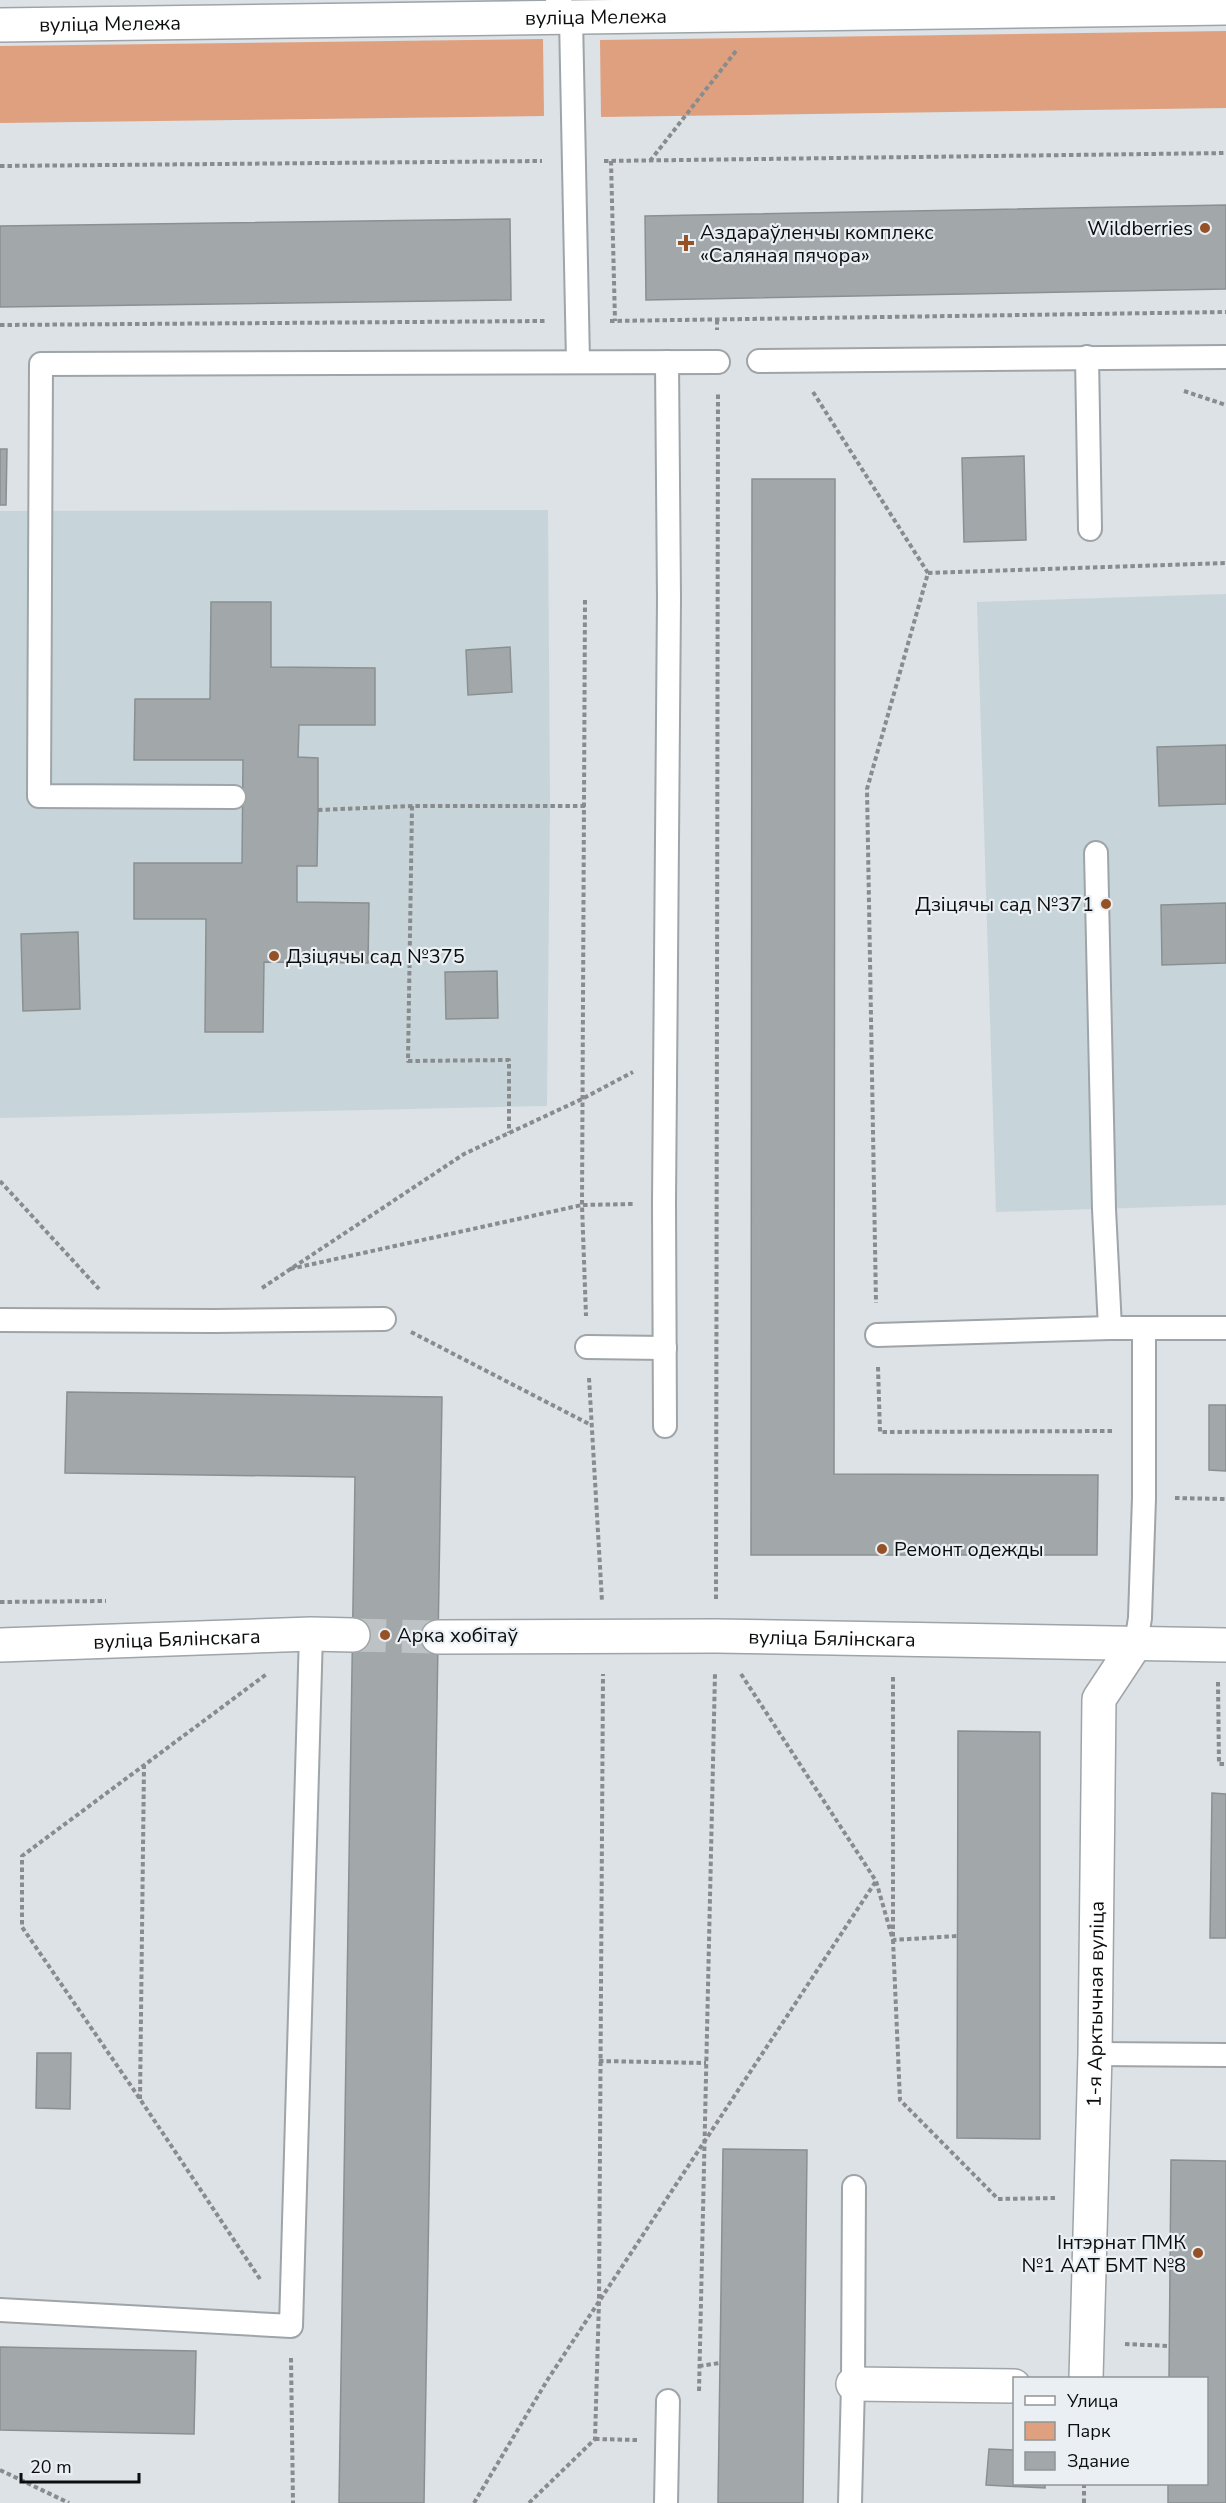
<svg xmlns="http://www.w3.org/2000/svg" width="1226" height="2503" font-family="'Nunito Sans',sans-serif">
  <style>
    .built { fill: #c7d5db }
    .green { fill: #dfa07f }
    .building { fill: #a2a8aa; stroke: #8a9092; stroke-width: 1.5 }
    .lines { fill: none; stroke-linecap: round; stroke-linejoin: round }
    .street-tunnel { stroke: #bdc2c5; stroke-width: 33; stroke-dasharray: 33 16; stroke-linecap: butt }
    .lane-casing { stroke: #9ea4a7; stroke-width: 26 }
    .street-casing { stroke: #9ea4a7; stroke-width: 36 }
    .path { stroke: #888c8e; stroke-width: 4; stroke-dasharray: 4.5 3; stroke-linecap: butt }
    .lane { stroke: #fff; stroke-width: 22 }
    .street { stroke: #fff; stroke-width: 33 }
    .poi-dot { fill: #975127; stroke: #e9eff2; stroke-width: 2 }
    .labels { text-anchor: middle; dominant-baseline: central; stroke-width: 4.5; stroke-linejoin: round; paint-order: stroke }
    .street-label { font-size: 20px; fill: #0b0d0e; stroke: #e9eff2 }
    .poi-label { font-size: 20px; fill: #0b0d0e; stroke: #e9eff2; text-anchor: start }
  </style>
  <rect width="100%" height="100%" fill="#dce2e5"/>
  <g class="built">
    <polygon points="548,510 550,805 547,1106 0,1118 0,511"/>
    <polygon points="1226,594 1226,1205 996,1212 977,602"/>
  </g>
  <g class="green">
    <polygon points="1226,31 1226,108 601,117 600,40"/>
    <polygon points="543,39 544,116 0,123 0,46"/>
  </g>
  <g class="building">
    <polygon points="1226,205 1226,289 646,300 645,216"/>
    <polygon points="510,219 511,300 0,307 0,226"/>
    <polygon points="0,449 7,449 6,505 0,505"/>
    <polygon points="1024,456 1026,540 964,542 962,458"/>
    <polygon points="752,479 835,479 834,1474 1098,1475 1097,1555 751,1555"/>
    <polygon points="211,602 271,602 271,667 375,668 375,725 299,725 298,757 318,758 318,810 317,866 297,866 297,902 369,903 368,963 264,962 263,1032 205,1032 206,919 134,919 134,863 242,863 243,760 134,760 135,699 210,699"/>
    <polygon points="510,647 512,692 468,695 466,650"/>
    <polygon points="1226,745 1226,804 1159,806 1157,747"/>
    <polygon points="1226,903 1226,963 1162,965 1161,905"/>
    <polygon points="78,932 80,1009 23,1011 21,934"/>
    <polygon points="497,971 498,1018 446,1019 445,972"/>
    <polygon points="67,1392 442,1397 424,2503 339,2503 355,1477 65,1473"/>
    <polygon points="1209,1405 1226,1405 1226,1471 1209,1470"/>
    <polygon points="958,1731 1040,1732 1040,2139 957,2138"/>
    <polygon points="1212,1793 1226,1794 1226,1938 1210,1938"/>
    <polygon points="37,2053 71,2053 70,2109 36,2108"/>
    <polygon points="723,2149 807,2150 803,2503 718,2503"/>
    <polygon points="1171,2160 1226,2161 1226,2503 1168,2503 1168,2484 1206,2484 1206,2378 1169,2378"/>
    <polygon points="0,2347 196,2351 194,2434 0,2430"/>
    <polygon points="989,2449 1014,2450 1014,2484 1045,2484 1045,2488 986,2485"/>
  </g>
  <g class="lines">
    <polyline class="street-tunnel" points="353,1635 438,1637"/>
    <defs>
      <g id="lane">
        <polyline points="557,0 571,18 578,362"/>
        <polyline points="1087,357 1090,529"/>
        <polyline points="759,361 1226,357"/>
        <polyline points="234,797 39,796 41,364 718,362"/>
        <polyline points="1096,853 1104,1209 1110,1328"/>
        <polyline points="0,1320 214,1321 384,1319"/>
        <polyline points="877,1335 1110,1328 1226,1328"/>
        <polyline points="587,1347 665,1348"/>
        <polyline points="665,1426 664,1203 669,599 667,362"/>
        <polyline points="1136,1643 1140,1618 1144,1498 1144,1328"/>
        <polyline points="1095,2054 1226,2055"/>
        <polyline points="0,2310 291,2326 311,1634"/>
        <polyline points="666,2503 668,2401"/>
        <polyline points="850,2503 853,2384 854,2187"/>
      </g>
      <g id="street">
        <path id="s1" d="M0,25L1226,8"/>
        <path id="s2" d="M438,1637L716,1636L1226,1645"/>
        <path id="s3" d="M0,1645L311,1634L353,1635"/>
        <path id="s4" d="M1086,2378L1095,2054L1099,1699L1136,1643"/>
        <polyline points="853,2384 1014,2386"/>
      </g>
    </defs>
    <use href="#lane" class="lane-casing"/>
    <use href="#street" class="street-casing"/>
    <g class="path">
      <polyline points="604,161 1226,153"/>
      <polyline points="611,161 615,321"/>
      <polyline points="650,161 736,51"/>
      <polyline points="0,166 542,161"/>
      <polyline points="717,320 717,330"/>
      <polyline points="610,321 1226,312"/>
      <polyline points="0,325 545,321"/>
      <polyline points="1184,391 1226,405"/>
      <polyline points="813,392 928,573 867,789 876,1303"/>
      <polyline points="928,573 1226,563"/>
      <polyline points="585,600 582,1205 586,1316"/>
      <polyline points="412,806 408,1061 509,1060 509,1133"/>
      <polyline points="318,810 412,806 585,806"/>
      <polyline points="0,1181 99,1289"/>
      <polyline points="290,1269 582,1205 633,1204"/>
      <polyline points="262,1288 464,1154 582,1099 633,1072"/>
      <polyline points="411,1332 591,1425"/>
      <polyline points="878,1367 880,1432 1113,1431"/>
      <polyline points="589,1378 602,1601"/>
      <polyline points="1175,1498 1226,1499"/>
      <polyline points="716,1599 718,392"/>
      <polyline points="0,1602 106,1601"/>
      <polyline points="741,1674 876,1881 893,1940 958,1936"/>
      <polyline points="893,1677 893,1940 900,2100 998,2199 1055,2198"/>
      <polyline points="1218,1682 1219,1764 1226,1764"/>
      <polyline points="599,2061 706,2063"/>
      <polyline points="140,2099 144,1766"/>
      <polyline points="260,2279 140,2099 22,1927 22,1856 268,1673"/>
      <polyline points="1125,2344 1169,2346"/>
      <polyline points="291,2358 293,2503"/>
      <polyline points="699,2366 720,2363"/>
      <polyline points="699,2391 715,1673"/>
      <polyline points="595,2439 637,2440"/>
      <polyline points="0,2470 69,2503"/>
      <polyline points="474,2503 548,2379 876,1881"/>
      <polyline points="529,2503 595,2439 599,2302 603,1674"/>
      <polyline points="1084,2503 1084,2484"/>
    </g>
    <use href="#lane" class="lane"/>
    <use href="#street" class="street"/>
  </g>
  <g class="poi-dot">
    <circle cx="1205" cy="228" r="6"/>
    <path d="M683 234h6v6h6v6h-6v6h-6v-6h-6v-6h6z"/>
    <circle cx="1106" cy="904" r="6"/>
    <circle cx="274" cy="956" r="6"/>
    <circle cx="882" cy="1549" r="6"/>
    <circle cx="385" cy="1635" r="6"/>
    <circle cx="1198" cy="2253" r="6"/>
  </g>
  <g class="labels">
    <g class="street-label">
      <text stroke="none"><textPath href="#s1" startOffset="596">вуліца Мележа</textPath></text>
      <text stroke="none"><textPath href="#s1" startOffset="110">вуліца Мележа</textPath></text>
      <text stroke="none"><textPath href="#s2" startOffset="394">вуліца Бялінскага</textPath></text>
      <text stroke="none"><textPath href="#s3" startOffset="177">вуліца Бялінскага</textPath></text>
      <text stroke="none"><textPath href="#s4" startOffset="374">1-я Арктычная вуліца</textPath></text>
    </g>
    <g class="poi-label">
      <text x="1193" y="228" text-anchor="end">Wildberries</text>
      <text x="700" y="232">Аздараўленчы комплекс<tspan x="700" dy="23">«Саляная пячора»</tspan></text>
      <text x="1094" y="904" text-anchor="end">Дзіцячы сад №371</text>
      <text x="286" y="956">Дзіцячы сад №375</text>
      <text x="894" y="1549">Ремонт одежды</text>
      <text x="397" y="1635">Арка хобітаў</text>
      <text x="1186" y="2242" text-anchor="end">Інтэрнат ПМК<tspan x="1186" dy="23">№1 ААТ БМТ №8</tspan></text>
    </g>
  </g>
  <rect x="1013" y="2377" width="195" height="108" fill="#e9eff2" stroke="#909597" stroke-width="1.5"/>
  <rect x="1025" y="2396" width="30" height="9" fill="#ffffff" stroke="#909597" stroke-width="1.5"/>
  <text x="1067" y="2407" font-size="18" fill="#0b0d0e">Улица</text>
  <rect x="1025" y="2422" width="30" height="18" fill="#dfa07f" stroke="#909597" stroke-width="1.5"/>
  <text x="1067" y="2437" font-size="18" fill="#0b0d0e">Парк</text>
  <rect x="1025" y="2452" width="30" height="18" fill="#a2a8aa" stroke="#909597" stroke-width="1.5"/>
  <text x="1067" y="2467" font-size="18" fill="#0b0d0e">Здание</text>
  <path d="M21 2473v9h118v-9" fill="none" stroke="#0b0d0e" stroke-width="3"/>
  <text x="30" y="2473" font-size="18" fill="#0b0d0e" stroke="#e9eff2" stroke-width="4.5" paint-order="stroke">20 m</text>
</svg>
